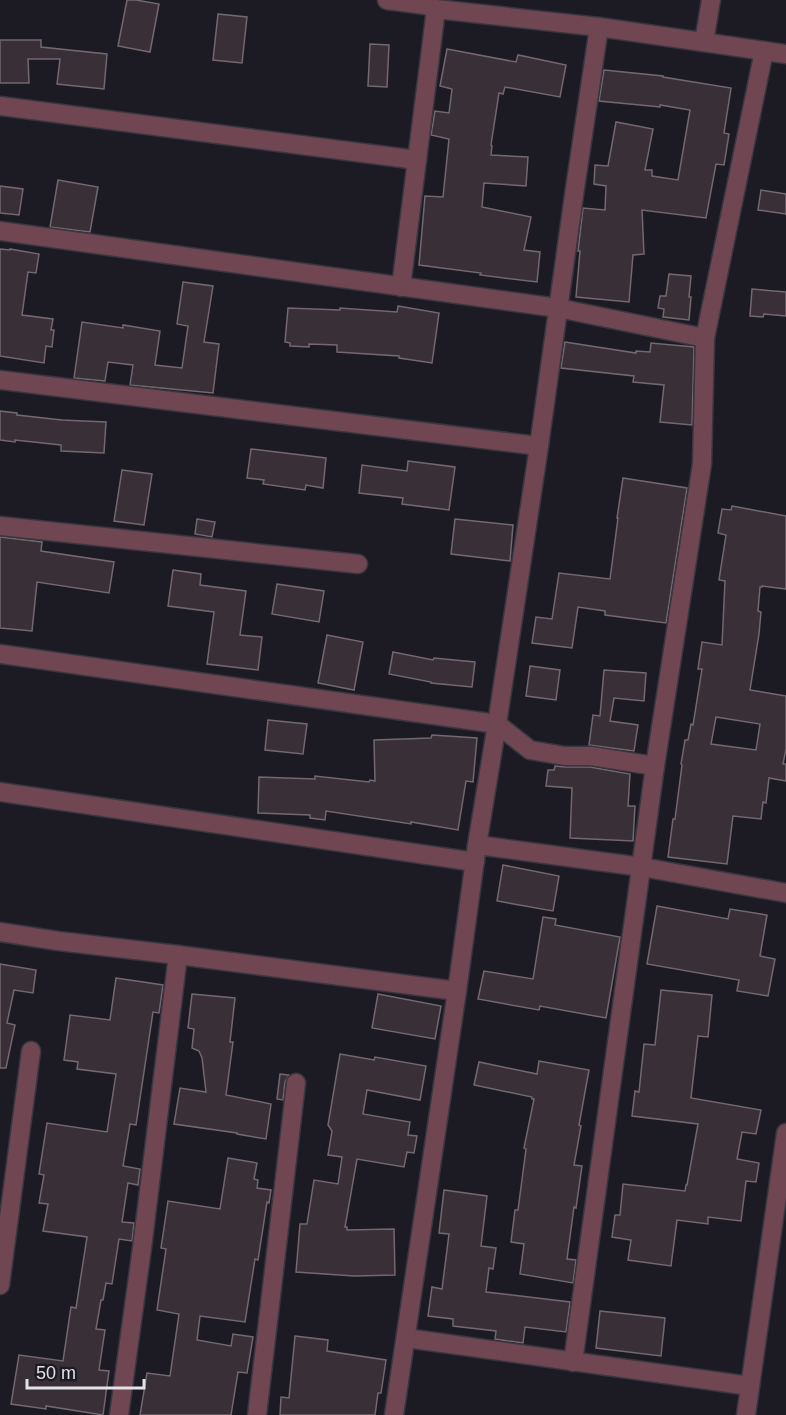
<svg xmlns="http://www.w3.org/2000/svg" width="786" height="1415" font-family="Arial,sans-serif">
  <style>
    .building { fill: #392f36; stroke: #73686f; stroke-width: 1.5; fill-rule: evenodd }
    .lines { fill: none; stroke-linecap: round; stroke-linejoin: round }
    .minor-casing { stroke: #38363f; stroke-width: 21 }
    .minor { stroke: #6f4652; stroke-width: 18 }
  </style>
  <rect width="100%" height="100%" fill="#1c1a23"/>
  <g class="building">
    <polygon points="127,0 136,0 159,4 150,52 118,46"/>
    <polygon points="218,14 247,17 242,63 213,60"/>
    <polygon points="0,40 41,40 41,47 107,54 104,89 57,84 60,59 28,59 29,83 0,83"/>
    <polygon points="370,44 389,45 387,87 368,86"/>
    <polygon points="447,49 516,62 518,55 566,65 560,97 505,87 503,94 499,93 491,145 492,146 491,155 528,157 526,186 484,183 482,207 531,217 524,250 540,252 537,282 480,275 481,273 419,265 425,196 443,197 449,139 431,135 435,111 449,113 452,89 440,86"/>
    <polygon points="604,70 663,76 663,77 731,88 724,133 729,134 724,165 716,164 706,218 642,210 644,254 633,255 629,302 576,297 580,251 578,251 583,208 605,210 606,186 594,184 595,165 608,166 616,122 653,129 645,170 652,170 652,176 678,180 690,110 660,105 660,107 599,101"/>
    <polygon points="58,180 98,187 90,232 50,227"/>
    <polygon points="0,186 23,189 19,215 0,213"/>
    <polygon points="761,190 786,194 786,214 758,210"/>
    <polygon points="0,249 10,250 10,249 39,254 36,273 28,272 22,315 53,319 51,330 54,330 52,347 46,346 44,363 0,356"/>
    <polygon points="669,274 691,276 689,297 691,297 689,320 663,317 664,309 658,308 660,296 666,296"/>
    <polygon points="183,282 213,286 204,342 219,344 213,393 130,385 133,365 108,362 105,381 74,378 82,322 123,328 123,325 160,331 155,365 182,368 188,326 177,324"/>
    <polygon points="752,289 786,292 786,316 764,314 763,317 750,316"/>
    <polygon points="398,306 439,313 432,363 399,358 399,356 337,352 337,345 309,344 309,347 290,346 290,343 285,342 288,308 340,310 340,308 397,312"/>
    <polygon points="565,342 636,353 636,351 650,352 651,343 694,347 692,425 660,422 664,385 633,382 634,376 561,368"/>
    <polygon points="0,411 17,413 17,415 62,420 106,422 104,453 61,451 61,445 15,440 15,442 0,440"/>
    <polygon points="251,449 326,458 323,488 306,485 305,490 263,484 264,480 247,478"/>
    <polygon points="408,461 455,467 449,510 402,504 403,498 359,493 362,465 407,471"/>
    <polygon points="122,470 152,474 144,525 114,521"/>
    <polygon points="623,478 687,488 666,623 605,615 605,611 578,607 572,648 532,643 536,617 552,619 559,573 610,579 618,518 617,518"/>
    <path d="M732,506L786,516V589L762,586V587H760L758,611L761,612L759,634L750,690L786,696V749L783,764H786V781L769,778L766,803L763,802L761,819L733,816L727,864L668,857L673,819H675L682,765L681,764L685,740H688L691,724L693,725L702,669H698L702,642L722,645L725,581L719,580L726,535L718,533L722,509L731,510ZM716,717L760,724L756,750L711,744Z"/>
    <polygon points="197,519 215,522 212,537 195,534"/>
    <polygon points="455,519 513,525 510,561 451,554"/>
    <polygon points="0,537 42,542 41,551 114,562 109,593 37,582 32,631 0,628"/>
    <polygon points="173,570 201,574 200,585 246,591 240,635 262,637 258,670 207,664 214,612 168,606"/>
    <polygon points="277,584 324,591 319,622 272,614"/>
    <polygon points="327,635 363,642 354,690 318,683"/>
    <polygon points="393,652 433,660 434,658 475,662 472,687 431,683 431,682 389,674"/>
    <polygon points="530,666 560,670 556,700 526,696"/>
    <polygon points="604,670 646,673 644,701 614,698 610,721 638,725 634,751 589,745 593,715 600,716"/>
    <polygon points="268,720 307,724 303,754 265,750"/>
    <polygon points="432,735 477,738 473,782 466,781 458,830 411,822 411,824 326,811 325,820 310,818 310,815 258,813 259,777 315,779 315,776 369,782 370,780 375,781 374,740 431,738"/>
    <polygon points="555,766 565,767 590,767 630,774 628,806 635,806 633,841 570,838 572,788 546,786 548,770 554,770"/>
    <polygon points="503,865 559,876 553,911 497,901"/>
    <polygon points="657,906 728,919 730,909 767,915 760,956 775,959 768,996 737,991 739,980 647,964"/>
    <polygon points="543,917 556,919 555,925 620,937 606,1018 540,1006 539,1010 478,999 484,971 533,979"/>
    <polygon points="0,964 36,970 33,993 14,990 7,1023 15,1025 6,1068 0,1068"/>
    <polygon points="116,978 163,985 159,1013 153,1012 136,1125 130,1124 123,1166 140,1169 138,1185 128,1183 122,1222 134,1223 132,1241 119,1239 112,1284 106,1283 103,1300 101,1300 96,1329 105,1330 99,1370 109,1371 103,1415 46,1406 46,1409 11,1404 19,1355 63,1361 71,1307 76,1308 87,1237 43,1231 48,1204 39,1203 44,1175 39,1174 47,1123 107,1132 116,1074 77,1069 78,1062 64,1060 70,1015 110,1020"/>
    <polygon points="661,990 712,995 708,1037 698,1036 691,1098 761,1110 756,1134 742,1132 737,1159 759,1163 756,1182 746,1181 741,1221 708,1217 708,1224 677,1220 671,1266 628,1260 631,1240 612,1237 615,1215 620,1215 623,1184 685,1191 686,1185 687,1185 698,1124 632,1116 635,1091 639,1092 644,1044 655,1045"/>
    <polygon points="192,994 235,998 230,1042 233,1042 226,1095 271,1104 266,1139 237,1134 237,1133 174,1124 180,1088 206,1092 202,1058 199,1051 192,1048 194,1029 188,1028"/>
    <polygon points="378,994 441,1006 435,1039 372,1028"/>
    <polygon points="340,1054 374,1060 375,1057 426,1066 420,1100 367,1090 363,1114 410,1122 408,1135 417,1136 414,1153 407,1152 404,1167 357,1159 345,1227 347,1227 347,1230 394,1229 395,1275 354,1276 296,1272 300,1224 307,1224 314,1180 338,1184 342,1157 328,1155 332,1131 328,1125"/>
    <polygon points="539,1061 589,1070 579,1125 581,1126 574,1165 582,1166 576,1208 574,1207 567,1259 576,1260 573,1283 520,1274 524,1244 511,1242 515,1210 518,1210 526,1149 524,1148 534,1099 532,1099 532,1097 474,1085 479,1062 537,1074"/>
    <polygon points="280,1074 289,1075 285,1082 283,1100 277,1099"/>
    <polygon points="228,1158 257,1163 254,1179 258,1180 257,1188 271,1190 269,1203 267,1202 258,1260 255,1259 245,1322 200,1316 197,1340 231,1346 233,1334 253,1337 247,1373 238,1372 231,1415 140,1415 147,1373 170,1376 179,1314 157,1310 166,1249 161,1248 168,1201 220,1209"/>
    <polygon points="444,1190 487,1196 481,1246 496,1248 493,1269 489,1268 486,1292 570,1302 566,1332 525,1327 523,1343 495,1339 496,1331 453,1326 453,1319 428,1316 432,1287 442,1289 449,1234 439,1233"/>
    <polygon points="600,1311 665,1318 661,1356 596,1348"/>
    <polygon points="295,1336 328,1340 327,1351 386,1360 381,1393 378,1393 375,1415 280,1415 281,1397 289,1398"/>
  </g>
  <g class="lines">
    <defs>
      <g id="minor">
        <polyline points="387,0 425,5 436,9 599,27 786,54"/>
        <polyline points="704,42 711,0"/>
        <polyline points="0,106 417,160"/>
        <polyline points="0,231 558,308 705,338"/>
        <polyline points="401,287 436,9"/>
        <polyline points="0,380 539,446"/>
        <polyline points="0,526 358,564"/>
        <polyline points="0,654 497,724 530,750 565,756 591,756 655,766"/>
        <polyline points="0,792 475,862"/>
        <polyline points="477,845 642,867 786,893"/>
        <polyline points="0,932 58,941 178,955 457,991"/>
        <polyline points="0,1285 31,1051"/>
        <polyline points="406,1338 750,1386"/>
        <polyline points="573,1362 655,766 702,464 705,338 764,51"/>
        <polyline points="119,1415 142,1248 178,955"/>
        <polyline points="257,1415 296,1083"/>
        <polyline points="394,1415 457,991 477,845 497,724 539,446 574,195 599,27"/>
        <polyline points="746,1415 786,1133"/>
      </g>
    </defs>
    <use href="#minor" class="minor-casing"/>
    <use href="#minor" class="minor"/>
  </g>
  <path d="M27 1379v9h117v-9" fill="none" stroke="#e3e2e8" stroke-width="3"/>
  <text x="36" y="1379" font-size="18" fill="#e3e2e8" stroke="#1c1a23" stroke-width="4.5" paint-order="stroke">50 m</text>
</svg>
